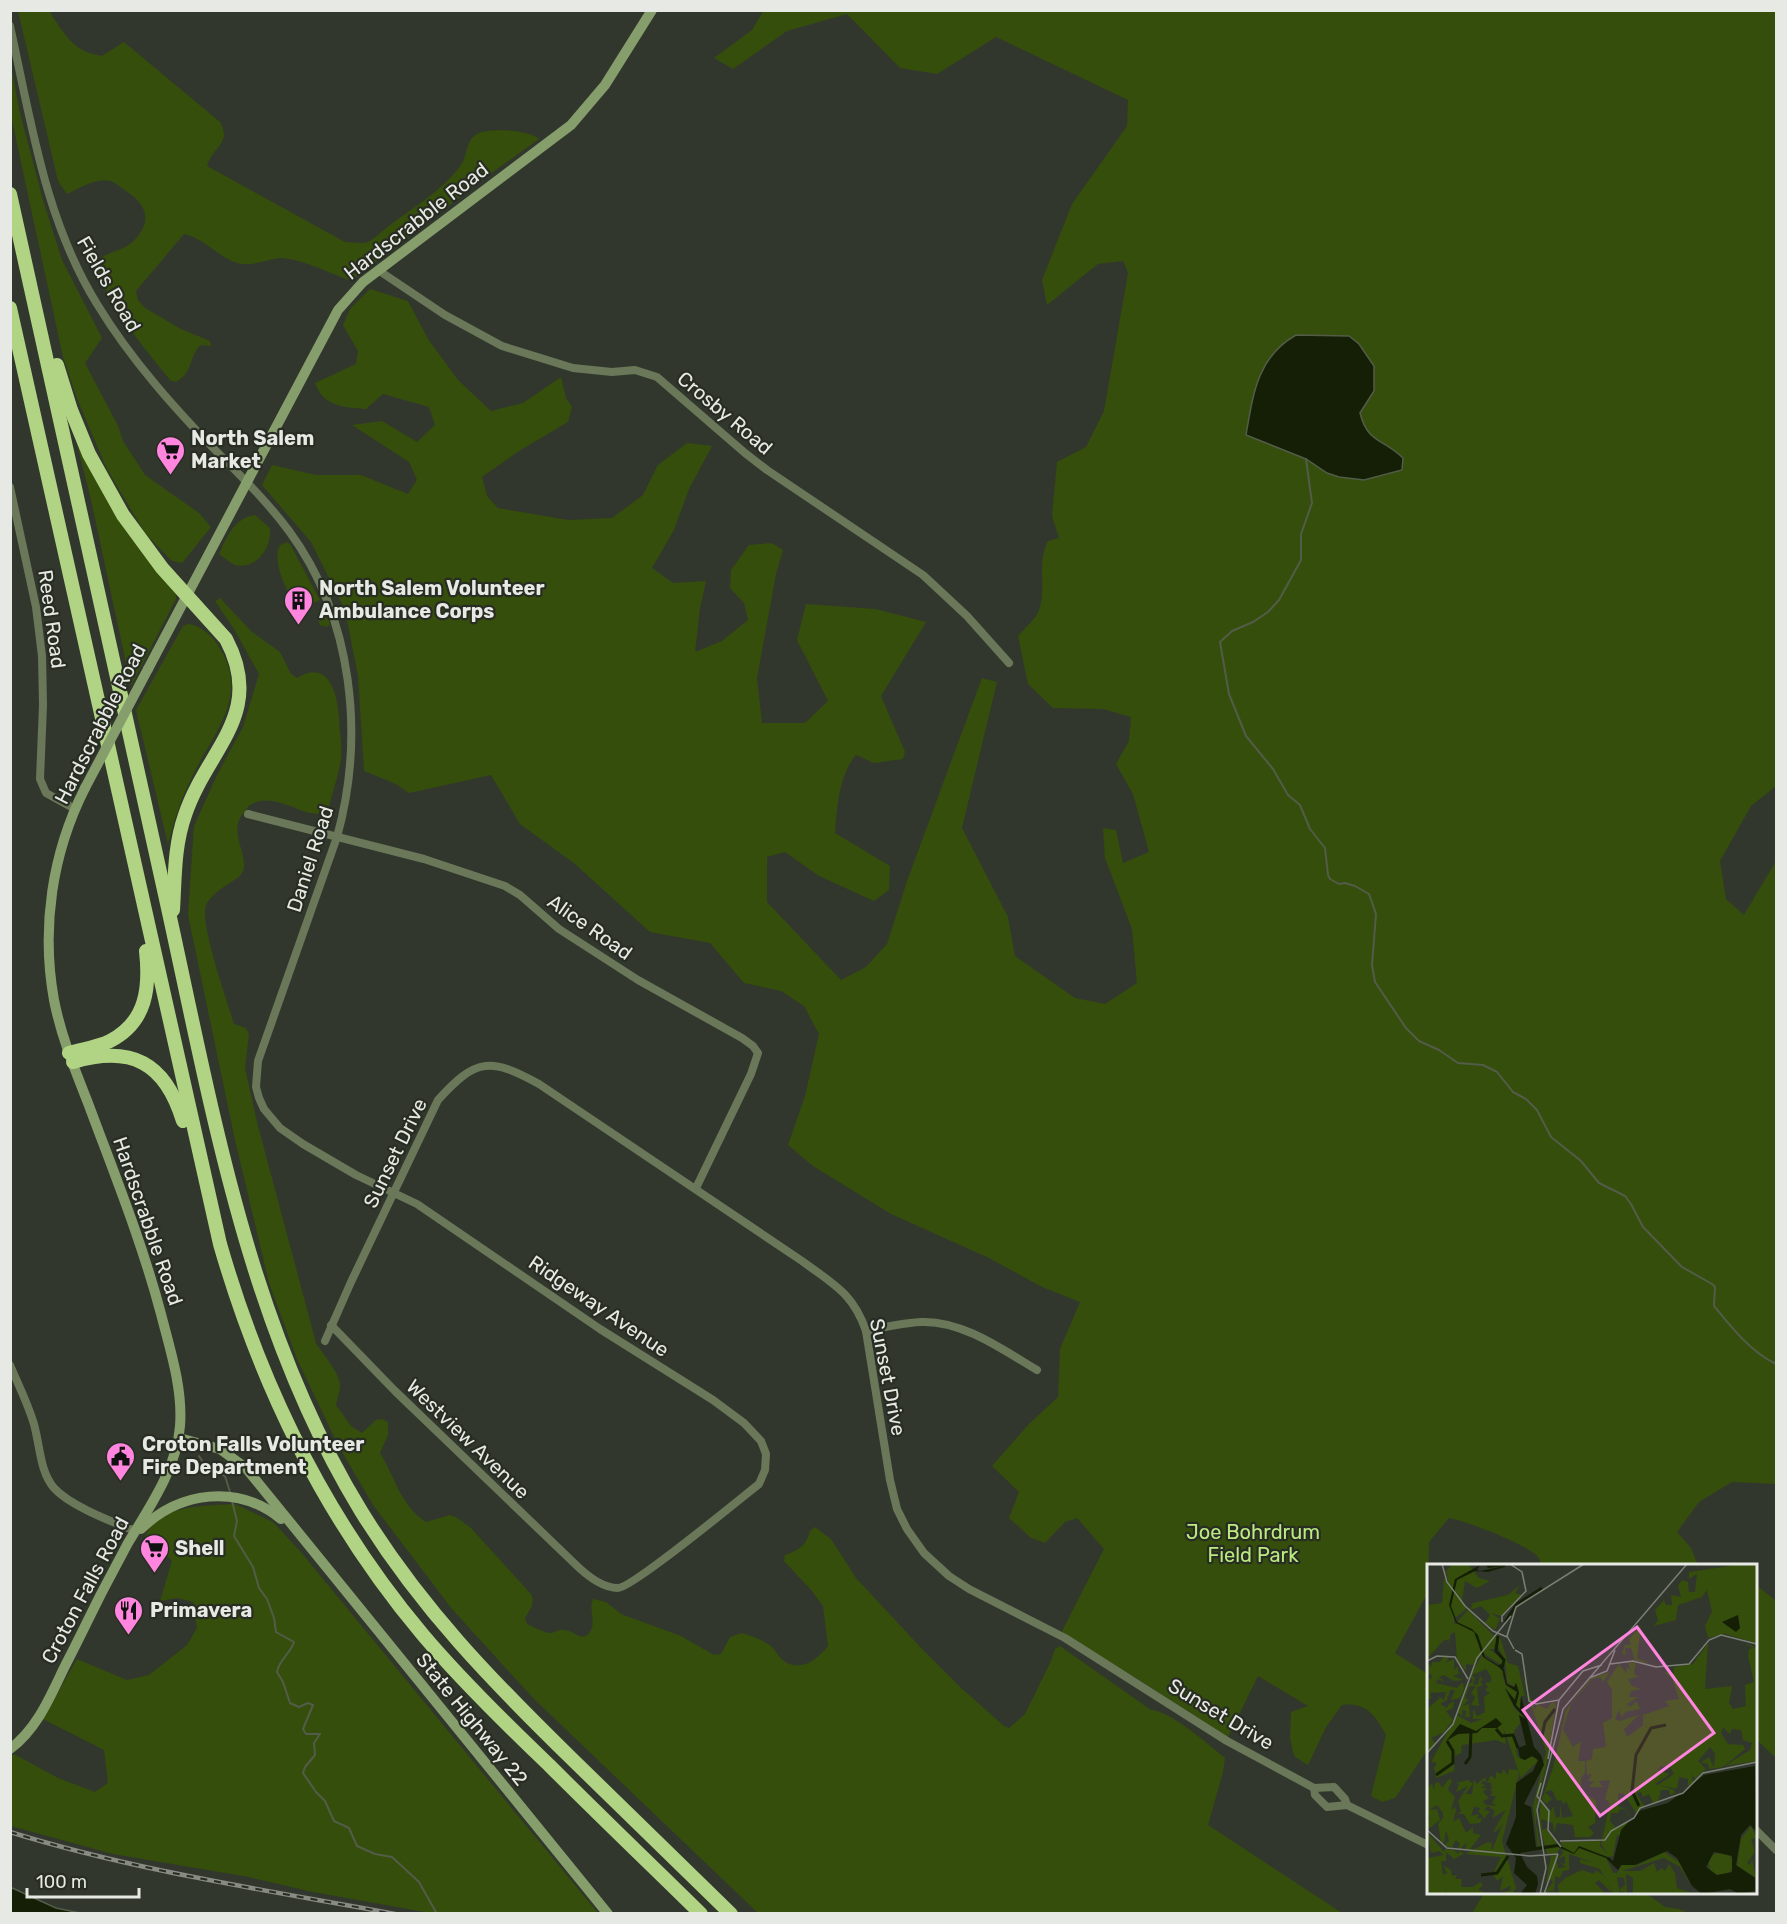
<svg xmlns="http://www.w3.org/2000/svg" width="1787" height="1924" font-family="Rubik,sans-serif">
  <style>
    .green { fill: #354e0b }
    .water { fill: #141f06; stroke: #535c49; stroke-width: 1.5 }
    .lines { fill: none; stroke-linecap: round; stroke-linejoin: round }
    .stream { stroke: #535c49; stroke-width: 2 }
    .street { stroke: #6a7859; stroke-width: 8 }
    .secondary { stroke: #869e6b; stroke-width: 10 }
    .highway { stroke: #b0d484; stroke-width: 14 }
    .rail-casing { stroke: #878b83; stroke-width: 4.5 }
    .rail { stroke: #282d23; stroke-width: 2; stroke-dasharray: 7; stroke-linecap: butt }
    .secondary-bridge { stroke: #869e6b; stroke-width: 10 }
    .labels { text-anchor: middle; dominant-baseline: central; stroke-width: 4.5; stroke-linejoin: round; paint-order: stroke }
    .street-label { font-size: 20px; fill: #e7eae4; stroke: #282d23 }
    .poi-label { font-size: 20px; font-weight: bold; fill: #e7eae4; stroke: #282d23; text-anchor: start }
    .park-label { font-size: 20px; fill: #bcea81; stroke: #282d23 }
    .inset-river { fill: none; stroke: #141f06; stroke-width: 3 }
    .inset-road { fill: none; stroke: #7a7f76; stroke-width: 1.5 }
    .view { fill: #ff85de; fill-opacity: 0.15; stroke: #ff85de; stroke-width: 3 }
    .inset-edge { fill: none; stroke: #e7eae4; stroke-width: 3 }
  </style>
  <rect width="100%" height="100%" fill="#32372d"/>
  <g class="green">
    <path d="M764,10L1776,11V786L1751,806L1720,861L1726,899L1744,915L1776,861V1484L1732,1482L1699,1502L1677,1532L1691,1548L1698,1565H1542C1541,1563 1540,1560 1538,1557C1527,1544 1466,1521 1449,1518L1429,1542L1428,1592L1395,1653L1426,1673L1428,1671V1749L1395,1798L1382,1802L1371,1796L1386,1735C1375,1715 1366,1702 1342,1705L1326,1727L1308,1765L1294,1756L1290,1738L1291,1712L1308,1706L1258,1676L1228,1737L1136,1678L1061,1633L1104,1549L1077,1518L1065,1522L1045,1543L1031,1538L1009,1518L1019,1492L992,1466L1029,1424L1058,1397L1060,1349L1080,1302L1040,1286L989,1258L891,1214L813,1166L788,1145L805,1096L819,1034L804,1006L781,991L744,983L710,943L650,932L575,864L520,824L491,775L409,793L396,784L364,771L358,676L345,610L311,542L262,485L272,465L316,475H361L408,494L417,480L409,462L352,425L382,421L417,442L435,425L429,407L383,394L366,409C343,407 324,407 315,383L356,364L358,351L343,325L350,309L370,289L408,301L428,339L458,380L491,411L523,403L561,377L566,398L572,407L568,422L519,451L482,477L487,496L498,508L568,520L612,518L643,495L658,465L687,443L712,446L689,489L674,530L652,568L673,583L706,581L700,608L695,652L722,641L748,620L744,603L730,588L731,570L749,545L772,543L783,550L776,574L757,678L762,723H805L828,701L797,640L806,604L875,609L926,622L881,696L905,752L903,759L874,763L856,755C839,775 837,808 835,833L890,866L889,890L874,901L819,876L785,852L767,857V902L841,980L866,967L887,944L907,881L982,678L997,682L962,828L1008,917L1015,956L1075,998L1105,1004L1137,983L1132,929L1105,858L1103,828L1116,830L1123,863L1149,852L1133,794L1116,764L1129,741L1131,717L1103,709L1053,708L1028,684L1018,636C1024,629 1036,619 1039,610C1047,588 1036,563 1048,541L1059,538L1052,516L1057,462L1086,447L1104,411L1128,273L1123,261L1098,264L1047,305L1042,280L1072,204L1127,126L1128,100L996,37L937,74L900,68L847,14L787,31L733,69L714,58L752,30Z"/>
    <path d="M18,11H50L52,16C67,37 74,52 102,56L124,42L220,122C232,143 213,146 207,166L345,242C352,242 362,244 368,242C376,238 383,230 390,225C414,207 443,190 461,165C468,155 465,141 477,134C488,127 531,130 539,139L486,177L351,281C333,274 297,257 279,258C265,260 252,267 237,263C218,257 204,238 184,234L136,291L138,300L145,308L181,329L210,341L211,346L201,345C188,356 195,371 176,382L171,381C144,348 110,307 96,267V262C111,247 127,255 142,230C152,212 138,198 123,189C120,187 115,182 111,181C97,177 79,188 67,194L58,181Z"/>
    <polygon points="11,66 20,113 43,200 62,260 102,338 85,363 118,426 123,441 145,475 199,513 211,527 182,563 172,561 145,533 107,469 78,401 63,357 11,116"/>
    <polygon points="73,428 104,493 127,533 175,588 176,599 131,686 91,500"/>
    <path d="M255,515L270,528C272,547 257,570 235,565C230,563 224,557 219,554C227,537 234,518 255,515Z"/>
    <path d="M287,542L290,544L320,600L313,603L295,607C288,590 271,563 280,545Z"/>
    <path d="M220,598L252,632L280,652L291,674L297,678C335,655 339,707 340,732C341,741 342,751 341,760C338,777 332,794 328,810C310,825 278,790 252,804C249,805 247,808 245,811C229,828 243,845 244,864C245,869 242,873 239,877C228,884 214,892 207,903C197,918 228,1003 234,1024L246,1028L249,1034L245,1068L257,1122L316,1343C324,1356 339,1372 340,1385C340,1392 337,1399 336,1405L351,1426L362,1433L376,1420L382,1419L388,1422V1435L380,1453C396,1478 399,1504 426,1522L450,1515L456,1517L471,1528L530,1593L533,1599L532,1606L525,1618L527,1624C534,1627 542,1632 550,1633C555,1633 559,1629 564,1630C573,1630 583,1643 590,1632C597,1622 588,1609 593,1599L606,1602L621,1614L681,1636L714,1655L721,1654L730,1637L742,1633C752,1636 764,1640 772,1647C776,1651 779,1658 784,1661C801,1673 818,1659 828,1646L823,1606L812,1591L784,1561L785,1555C799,1550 806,1546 810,1531L815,1527L831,1539L856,1578L923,1650L960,1687L1004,1726L1009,1728L1025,1714L1051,1661L1055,1649L1060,1646L1151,1710C1171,1711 1209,1745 1225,1758L1223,1772L1208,1825L1342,1913H758L534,1699L452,1609L373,1505L338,1445L297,1359L269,1283L235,1140L188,915L194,826L217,775L243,727L259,674L234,629L215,601Z"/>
    <polygon points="319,610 324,611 330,624 327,627 320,625 317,617"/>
    <path d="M188,624C199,625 211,634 217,644C250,692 218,727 195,771C183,794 174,819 168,844L136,710L183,626Z"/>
    <path d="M235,1504L273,1522L300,1551L598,1913H430L308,1891L249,1877L113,1854L11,1826L10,1756L14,1754L58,1778L95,1792L108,1783L104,1750L43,1719L77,1659L127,1680L149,1675L187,1645L197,1628L193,1602L178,1598L160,1601L172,1561L162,1550L144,1541C153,1504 204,1506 235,1504Z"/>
    <polygon points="1756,1585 1776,1601 1776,1758 1757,1740 1756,1741"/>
    <polygon points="1485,1892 1646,1893 1665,1907 1679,1909 1688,1913 1472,1913"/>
  </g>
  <g class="water">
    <path d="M1296,335L1349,336L1359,344L1374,366V391L1360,413C1368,444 1383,438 1403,458L1402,470L1364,480L1339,477L1327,473L1306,459L1246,435C1253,395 1257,357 1296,335Z"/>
    <polygon points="10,1887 56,1908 80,1913 11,1913"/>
  </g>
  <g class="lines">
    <g class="stream">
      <path d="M1306,459L1312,503L1301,534V560L1279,600L1268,612L1253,622L1232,631L1220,642L1229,694L1246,736L1273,769L1288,795L1300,805L1310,829L1325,848L1328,875L1330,879L1339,884L1345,883L1355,886L1369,894L1376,914L1372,965L1375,982L1406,1028L1419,1041L1439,1050L1458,1063L1483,1065L1497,1072L1513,1092L1526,1099L1537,1110L1551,1137L1581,1161L1599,1183L1625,1196L1631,1204L1643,1227L1682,1267L1712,1284L1715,1287L1714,1306C1731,1327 1751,1352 1776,1364"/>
      <polyline points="199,1456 206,1467 225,1476 230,1492"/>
      <path d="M232,1501L237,1521L234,1536L253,1567L259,1588L267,1599L274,1618L276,1632L294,1642C290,1654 279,1660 277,1672L283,1682L290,1703L299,1707L308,1703L313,1705L303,1729L306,1734H320L314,1743L315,1755L305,1767L303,1773L316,1792L325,1801L334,1821L349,1828L357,1846L375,1854L392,1857L419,1882L437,1914"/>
    </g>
    <g class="street">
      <path d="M10,26C31,121 45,220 97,304C131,360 176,410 221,456C245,480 269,504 289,531C353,618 365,736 337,837L258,1061L256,1087L259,1098L264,1109L280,1128L303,1144L356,1175L417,1204L600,1329L713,1400L744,1423L761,1441L766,1454L765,1470L759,1484C740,1499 632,1588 618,1588C602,1588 585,1574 574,1563L395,1391L331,1325"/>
      <polyline points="378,270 445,315 502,346 573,368 612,372 635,370 657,377 745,453 767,470 923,575 967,616 1009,663"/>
      <polyline points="10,487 36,607 42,656 43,705 40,779 46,793 75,809"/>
      <polyline points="248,814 424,859 505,886 520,895 559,929 638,980 742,1038 753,1046 758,1053 751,1074 696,1188"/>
      <path d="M866,1331C884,1327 903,1323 921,1322C962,1320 1003,1350 1037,1370"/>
      <path d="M325,1341L351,1282L438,1100C476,1058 490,1057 539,1084L802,1261C833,1284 853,1293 866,1331L890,1480L897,1509L907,1529L924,1553L949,1576L969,1589L1065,1638L1227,1741L1314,1788L1315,1795L1327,1807L1347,1805L1428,1845"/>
      <path d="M10,1365C18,1384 27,1402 33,1421C40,1442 39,1471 54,1488C70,1506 113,1522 135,1531"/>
      <polyline points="1314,1788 1334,1787 1345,1799 1347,1805"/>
      <polyline points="1756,1830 1776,1850"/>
    </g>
    <g class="secondary">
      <polyline points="148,669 338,310 363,282 571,125 605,85 652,10"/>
      <polyline points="179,1438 220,1449 246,1468 608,1914"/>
      <path d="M141,1529C180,1491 238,1484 281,1519"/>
      <path d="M10,1749C37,1729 50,1697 64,1668C77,1643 89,1618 101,1594C110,1577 119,1560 128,1543C149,1508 177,1468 180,1426C183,1389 170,1349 161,1314C142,1242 114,1173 88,1103C75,1070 61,1036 54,1000C41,928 52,853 85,788"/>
    </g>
    <g class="highway">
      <path d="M10,194C62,426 113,658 164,890C211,1101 246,1323 361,1511C420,1607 492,1681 572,1759C625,1810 678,1862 731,1914"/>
      <path d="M10,308L220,1244C261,1386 327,1521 423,1635C462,1681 505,1723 549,1765C599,1815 650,1864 701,1914"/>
      <path d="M57,365L71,410L89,454L123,515L162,568L226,639C266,714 207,749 185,815C174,846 175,878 173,910"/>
      <path d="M69,1053C83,1049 98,1047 110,1041C147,1022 150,987 146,951"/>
      <path d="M73,1062C131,1045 165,1062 183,1121"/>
    </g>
    <defs>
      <path id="rail" d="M10,1832C136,1871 266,1890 395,1914"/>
    </defs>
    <use href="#rail" class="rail-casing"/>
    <use href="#rail" class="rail"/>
    <polyline class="secondary-bridge" points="85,788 148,669"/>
  </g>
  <defs>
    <symbol id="supermarket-pin" viewBox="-11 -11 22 30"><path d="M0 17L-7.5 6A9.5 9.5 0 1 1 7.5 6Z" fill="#ff85de" stroke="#282d23"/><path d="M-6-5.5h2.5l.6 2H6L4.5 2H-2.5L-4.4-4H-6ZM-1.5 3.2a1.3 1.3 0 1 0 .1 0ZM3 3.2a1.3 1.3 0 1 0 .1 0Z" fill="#111"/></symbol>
    <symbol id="building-pin" viewBox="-11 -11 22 30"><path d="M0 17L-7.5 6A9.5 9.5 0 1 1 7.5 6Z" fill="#ff85de" stroke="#282d23"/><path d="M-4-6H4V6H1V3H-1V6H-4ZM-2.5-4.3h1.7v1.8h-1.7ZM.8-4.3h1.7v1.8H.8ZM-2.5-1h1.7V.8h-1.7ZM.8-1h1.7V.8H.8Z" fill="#111"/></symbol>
    <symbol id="civic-pin" viewBox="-11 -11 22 30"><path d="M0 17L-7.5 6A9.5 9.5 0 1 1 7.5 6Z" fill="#ff85de" stroke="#282d23"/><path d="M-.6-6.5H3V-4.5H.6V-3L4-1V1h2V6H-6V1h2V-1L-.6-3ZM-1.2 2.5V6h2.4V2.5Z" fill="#111"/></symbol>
    <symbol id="restaurant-pin" viewBox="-11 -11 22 30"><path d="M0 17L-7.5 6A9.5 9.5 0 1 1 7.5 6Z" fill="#ff85de" stroke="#282d23"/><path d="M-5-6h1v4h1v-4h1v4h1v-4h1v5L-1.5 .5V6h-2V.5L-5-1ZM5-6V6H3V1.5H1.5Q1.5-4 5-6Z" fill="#111"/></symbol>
  </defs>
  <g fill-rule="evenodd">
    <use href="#supermarket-pin" x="154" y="434" width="33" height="45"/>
    <use href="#building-pin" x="282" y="584" width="33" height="45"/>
    <use href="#civic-pin" x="104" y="1440" width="33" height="45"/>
    <use href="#supermarket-pin" x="138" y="1532" width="33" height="45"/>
    <use href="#restaurant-pin" x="112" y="1594" width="33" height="45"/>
  </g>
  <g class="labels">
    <g class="street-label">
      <text transform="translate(416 221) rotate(-38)">Hardscrabble Road</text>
      <text transform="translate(109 284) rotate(60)">Fields Road</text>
      <text transform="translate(725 413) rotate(40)">Crosby Road</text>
      <text transform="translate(52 619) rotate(82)">Reed Road</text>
      <text transform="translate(100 724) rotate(-63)">Hardscrabble Road</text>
      <text transform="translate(310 859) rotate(-72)">Daniel Road</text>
      <text transform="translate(590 927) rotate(35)">Alice Road</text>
      <text transform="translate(395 1153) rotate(-64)">Sunset Drive</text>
      <text transform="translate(148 1221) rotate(71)">Hardscrabble Road</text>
      <text transform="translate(599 1306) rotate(34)">Ridgeway Avenue</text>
      <text transform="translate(888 1377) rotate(79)">Sunset Drive</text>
      <text transform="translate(468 1439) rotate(44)">Westview Avenue</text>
      <text transform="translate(85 1590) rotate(-62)">Croton Falls Road</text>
      <text transform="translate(1221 1714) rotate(31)">Sunset Drive</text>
      <text transform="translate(472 1719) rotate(51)">State Highway 22</text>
    </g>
    <g class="poi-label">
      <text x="191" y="438">North Salem<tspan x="191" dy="23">Market</tspan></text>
      <text x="319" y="588">North Salem Volunteer<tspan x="319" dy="23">Ambulance Corps</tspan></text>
      <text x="142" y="1444">Croton Falls Volunteer<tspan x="142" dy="23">Fire Department</tspan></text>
      <text x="175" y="1548">Shell</text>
      <text x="150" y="1610">Primavera</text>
    </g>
    <g class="park-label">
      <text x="1253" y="1532">Joe Bohrdrum<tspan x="1253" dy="23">Field Park</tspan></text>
    </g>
  </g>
  <g transform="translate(1427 1564)">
    <rect width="330" height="330" fill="#32372d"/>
    <path d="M25,0H41L52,14L63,17L50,24L38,17L35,37L39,45L27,55V61L41,46L69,74L73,73L81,99L91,102L98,132H94L93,145L89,141L92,127L89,119L87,123L80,118L78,96L69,79L68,83L65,78L68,85H62L76,95V102L56,89L46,101L39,100V107L30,95L28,68L23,71V82L22,75L16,77L0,95V41L15,39L17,14L22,21L19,7ZM309,1H330V79L298,70L281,74L278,62L285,47L280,26L275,33L251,41L249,56L227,62L231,56L228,46L237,36L239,41H245L244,31L254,33L251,22L255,16L261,18L262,28H268L270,10L262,15V8ZM93,21L88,29L95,31L74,52L64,49L73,55L68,66L58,59L63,51L54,42L43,46L46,39L81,31ZM214,62L210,94L225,101L208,96L204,84H198L199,91L195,90L198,81H204L202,75ZM281,79L278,125L305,122L302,139L306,145L319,142L318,121L327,118L321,92L322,85L326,84L318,80L326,82L330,87V197L298,202L323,186L325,179L316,176L314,166L305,165L303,170L296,163L294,169L301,180L316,181L318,185L296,203L282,205L281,200L274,198L282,193L287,204L288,190L283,183L271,197L279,205L268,215L265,210L266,218L261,222V215L252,213L250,225L231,221L247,210L243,203L233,202L231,206L243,210L228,220L247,226L248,229L243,231L242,226H234L231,238L226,239L222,230L216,233L214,228L209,229L217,242L209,249L197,230L191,229V242L199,245L203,254L198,245H193L191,249H184L183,257L189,264L207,255L191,273L190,270L186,292L179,293L186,309H190L195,301H210L237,288L252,298L265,323L253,303L237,294L195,307H213L227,299L230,308L234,304L238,307L242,300L248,309L250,324L267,330H206V314L199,310L200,330L192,326L198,321L197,314L190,313L193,330H187L173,305L153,299V295L168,299L142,290V306L136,307L133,314L128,312L127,330L126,326L117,330L126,318L123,315L119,320L124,292L129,291L131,304L139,303L133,299L138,300V292L131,295L136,289L134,278L173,277V282L181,290L174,280L183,239L178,235L183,216L172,217L176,223H162L167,217H161L165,210L160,211L159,197L165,195L166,185L179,183L176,159L185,154V126L180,118L192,100L199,109L200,103L204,106L201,99L209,98L207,110L212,113L201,115L205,122L214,125L204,127L202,133H211L200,140L204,143L209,137L213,145L198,148L195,154L192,146L188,155L192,157L212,151L197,165L200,173L216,161V151L242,142L238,137L252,135L245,114L237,108L246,109L247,103L266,100ZM55,91L77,106V113L74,109L79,121L90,128L87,137L78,124L88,145L99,155L92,151L93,159L87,167L90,192L96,196L107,192L111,197L94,214L76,163L79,180L69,176L35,181L34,189L28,192L27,207L9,214L7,204L10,199L4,198L30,151L44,159L56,155H46V145L50,152L58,148L57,133L63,129L58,126L61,123L58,119L64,118V113L59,105L45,111L48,114L46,121L51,120L53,112L56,116L53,117L56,122L50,123L52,142L44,141L48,133L44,129L49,122H42L38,134L42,136L35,142L42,140L43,153H38L39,147L35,146L36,152L30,149L39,122L46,117L43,112ZM17,92L22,93L19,99L27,95V106L31,102V109L36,108L26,112L36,116L27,117L17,111L12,113L19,119L11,115L9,119L30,124L36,118L37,125L33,134L24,136L28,126H23L20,136L13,140L20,144L22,140L27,137L26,144L19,147L26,156L16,169L4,174L9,180L0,189V145L13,134L10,131L17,136L19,128L3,129L4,135H0V114L5,115L4,110L0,111V98L4,103L5,98H13ZM92,102L108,146L110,140L120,145L125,138L129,140L120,198L111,234L109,259L113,283L111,284L106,242L119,188ZM183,108L176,118L173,113L165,115L144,140L136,165L146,183L154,177L151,197H158V209L154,214V227L169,237L168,259L161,263L167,269L163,273H148L146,261L130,259L127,270L126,259L114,255L115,266L119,264L133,284L130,289L120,290L112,259L114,237L124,247L126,242L129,254L133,253V238L135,254L146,252L139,237L137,241L134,236L130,237L125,226L118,228L125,235L119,240L115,235L126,204L139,146L164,114ZM76,205L81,211L82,205L91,206L92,211L75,277L89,324L85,330H72L84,326L83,322L73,327L76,312L70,317L66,310L74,293L38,290L61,278L65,279L64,286L66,284L76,259L70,267L66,268L79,246L65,254L68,247L61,242L57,246L63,247L57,255L55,251L51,247L54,244L47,243L44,252L52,250L50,255L55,254L53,259L43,260L37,250H30L34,248L31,237L41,222L29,228L32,220L29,219L41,216L46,220L38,230H45L47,216L50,220L58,213L59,218L62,216L63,211L69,215V208L75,210ZM56,217L64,219L65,225L62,226L66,228L63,232H69L65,239L70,242L59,241L56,237L62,234L56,228L60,224H54L59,221L54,220ZM22,215L25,216L21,226L28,233L24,246L28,243L29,246L26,258L32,254L39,269L46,263V269L54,271L43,285H38L40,278L33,285L31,284L33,280L29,276L25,283L17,282L22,277L19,266L17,279L14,278L11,260L16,254V249L10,241L2,246L10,245L13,256L0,266V255L3,256L0,248V225L5,219L7,226L8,219L12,218L15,224ZM324,262L330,274L324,275L328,288L320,299L323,301L325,294L330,319L328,313L310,302L314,275ZM0,268L17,288L18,285L26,286L32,290V286L37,290L27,295L19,288V297H14L16,311L20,309L16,301L24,306L25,312L30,311L28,315H35L34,323H46L53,318L56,321L51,326L61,330H19L18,324V330H0V294L17,291L12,287L4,289ZM282 300a12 12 0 1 1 24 0a12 12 0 1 1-24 0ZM155,306L167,310L169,306L178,313L186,330L172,316L168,319L179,330H132L131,321L138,314Z" fill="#354e0b" fill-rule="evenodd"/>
    <path d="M58,0H78V3L61,8L48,7L30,16L24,42L30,58L45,65L51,71L58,93L77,105L80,120L87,123L89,119L92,129L89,141L93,145L94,132L107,183L114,191L117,201L97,240L104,243L109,283L130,280L147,289L152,282L183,294L186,297L194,266L212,247L241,239L277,211L328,202L330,268L323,261L314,271L309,301L328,314V327L312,330L303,325L275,330L265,322L250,294L240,287L208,301H194L191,306L179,294L152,284L147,290L131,283L93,289L100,303L110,312L111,320L108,330H93L100,321L87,309L89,294L79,280L89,253V219L106,207L111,196L105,192L98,196L93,194L91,184L99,181L92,151L99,155L87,142L78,124L88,136L90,128L79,121L75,105L56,93L47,68L29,59L22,41L28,15L53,1L50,6L53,7L77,2L61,4ZM287,288L305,292V308L290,311L279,303ZM311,51L313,64L309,68L295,58ZM69,154L75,160L70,164H55L50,169L31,170L19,177L33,160L49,167Z" fill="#141f06" fill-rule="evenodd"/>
    <path class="inset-river" d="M78,58L90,40L115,24M71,72L69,87L77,96L75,104L72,101M69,165L75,172L86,171L91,184M115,172L118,158L128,145M38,200L43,193L44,168M9,211L26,199V187L20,177M212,242L205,227L209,191L224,164L239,161M54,311L70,309L81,292"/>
    <path class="inset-road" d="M15,0L20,18L38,42L66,67L80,73M75,58V52L99,27L95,8L83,0M87,85L80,72L89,43L157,0M88,86L95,90L102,137L109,140L132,136M0,97L10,92L28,93L41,115M183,100L206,97L229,103L262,100L282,76L294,71L330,80M162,114L180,107L188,86M132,136L156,107L175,101M0,189L26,160L50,94L84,52M121,195L132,136M114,219L110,232L122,247L121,266L134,283M0,266L20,284L103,292L131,290M133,277L178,276L184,267L207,254L213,244L256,229L276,209L330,198M113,330L119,304L110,246L136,145L260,0M117,330L131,290"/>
    <path class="view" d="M210,63L287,169L173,252L96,146Z"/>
    <rect width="330" height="330" class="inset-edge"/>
  </g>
  <rect width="1787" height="1924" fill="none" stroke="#e7eae4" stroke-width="24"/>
  <path d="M27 1888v9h112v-9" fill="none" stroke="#e7eae4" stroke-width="3"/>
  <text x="36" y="1888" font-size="18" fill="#e7eae4" stroke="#282d23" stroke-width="4.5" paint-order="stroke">100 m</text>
</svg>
